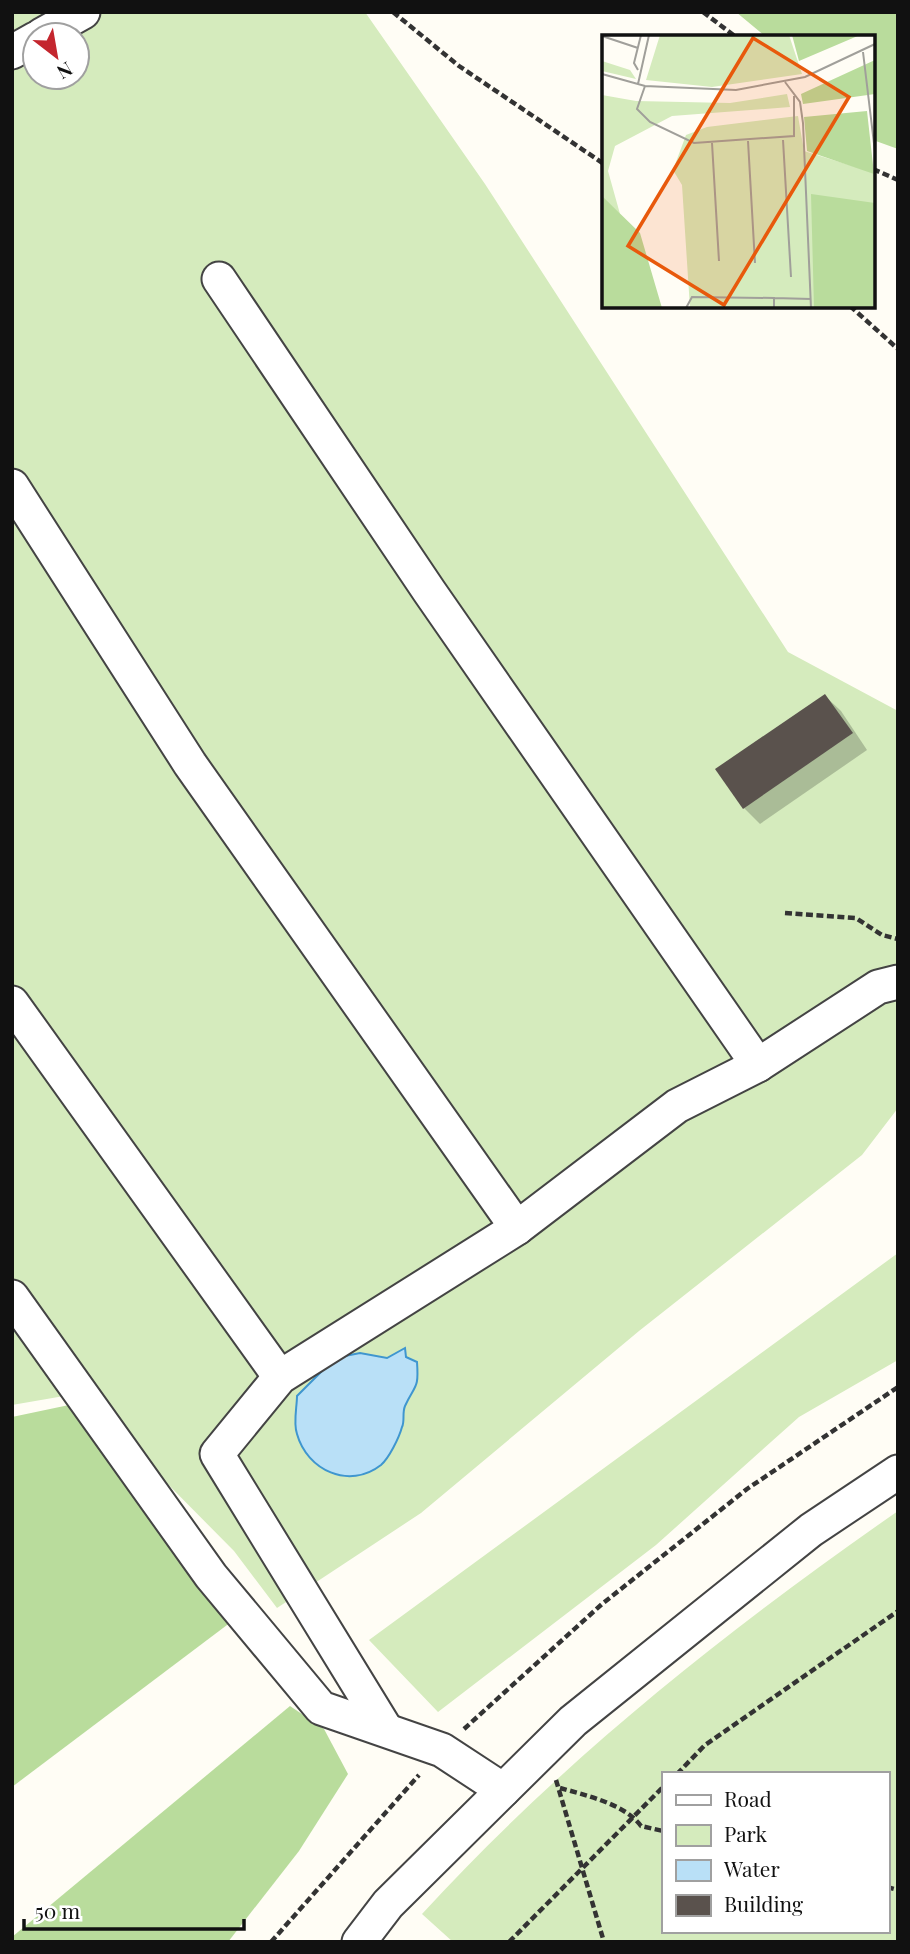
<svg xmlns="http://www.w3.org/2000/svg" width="910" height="1954" font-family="'Playfair Display',serif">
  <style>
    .green { fill: #d5ebbd; fill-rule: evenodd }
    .forest { fill: #b9dc9c }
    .water { fill: #b9e0f7; stroke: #3f96cf; stroke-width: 2 }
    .shadow { fill: #0003 }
    .building { fill: #5a524d }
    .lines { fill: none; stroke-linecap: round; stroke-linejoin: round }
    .minor-casing { stroke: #444; stroke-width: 37 }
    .path { stroke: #333; stroke-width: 4.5; stroke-dasharray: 7 3.5; stroke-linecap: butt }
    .minor { stroke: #fff; stroke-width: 33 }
    .inset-road { fill: none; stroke: #a09f9a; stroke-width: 2 }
    .view { fill: #e8590c; fill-opacity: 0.15; stroke: #e8590c; stroke-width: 3.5 }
    .inset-edge { fill: none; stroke: #111; stroke-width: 3.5 }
  </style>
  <rect width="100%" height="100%" fill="#fffdf5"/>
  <g class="green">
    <path d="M12,12H365L485,184L788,652L898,711V1108L862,1155L639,1331L421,1513L277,1608L234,1551L139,1455L93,1391L12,1405ZM35,35H77V77H35Z"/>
    <polygon points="898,1253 898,1360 799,1417 656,1545 438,1712 369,1640"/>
    <path d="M898,1511V1942H453L422,1914C563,1760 727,1630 898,1511ZM663,1774H887V1931H663Z"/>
  </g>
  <g class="forest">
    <polygon points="736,12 898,12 898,149 873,140 873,37 766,37"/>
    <polygon points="69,1405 231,1622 12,1787 12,1417"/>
    <polygon points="290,1706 324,1729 348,1774 299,1851 228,1942 12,1942 12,1937"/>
  </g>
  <path class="water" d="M405,1348L406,1357L417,1362C419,1390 415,1384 405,1406C402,1413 405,1421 402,1427C399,1438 389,1458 381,1465C349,1490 307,1470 297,1434C293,1423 297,1407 297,1396L335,1358L360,1353L387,1358Z"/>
  <polygon class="shadow" points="825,696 841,711 867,750 760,824 744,808"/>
  <polygon class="building" points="825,694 853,733 743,809 715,769"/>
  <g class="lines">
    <defs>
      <g id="minor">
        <polyline points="42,35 83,12"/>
        <polyline points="12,52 35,39"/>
        <polyline points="219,279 429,591 758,1065"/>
        <polyline points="12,486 190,764 517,1228"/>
        <polyline points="12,1003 280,1377"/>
        <polyline points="12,1297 211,1576 321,1708 442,1750 503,1790"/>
        <polyline points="385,1728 217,1454 280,1377 517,1228 677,1106 758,1065 878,987 898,982"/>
        <polyline points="359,1942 388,1904 573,1721 811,1530 898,1472"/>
      </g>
    </defs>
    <use href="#minor" class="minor-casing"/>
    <g class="path">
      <polyline points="393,12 459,66 604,164"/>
      <polyline points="703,12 736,37"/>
      <polyline points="873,169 898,180"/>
      <polyline points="850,306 898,349"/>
      <polyline points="785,913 856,918 882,935 898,939"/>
      <polyline points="464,1729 602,1604 747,1489 898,1387"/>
      <polyline points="677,1774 705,1745 898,1611"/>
      <polyline points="556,1780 604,1942"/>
      <path d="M560,1788C585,1795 625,1804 641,1826L663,1831"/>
      <polyline points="887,1887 898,1890"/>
      <polyline points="271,1942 419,1775"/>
      <polyline points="509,1942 663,1787"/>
    </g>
    <use href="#minor" class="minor"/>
  </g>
  <g transform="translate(602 35)">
    <rect width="273" height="273" fill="#fffdf5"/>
    <path d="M58,0H187L200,39L110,52L44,45ZM0,26L28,35L34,44L0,36ZM185,59L188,72L70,81L13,111L6,136L18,179L1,163L0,60L34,66L128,68ZM196,81L202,116L273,138V273H88L80,150L71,135L84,100L105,92Z" fill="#d5ebbd"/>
    <path d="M190,0H258L197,26ZM273,25V59L201,69L199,59ZM265,76L272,139L205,116L202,82ZM209,159L273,168L271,273H212ZM0,161L38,198L60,273H0Z" fill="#b9dc9c"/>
    <path class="inset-road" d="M0,1L36,13M261,17L273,117M36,35L32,28L39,0M0,39L43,51L134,55L203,42L273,9M183,47L198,67L201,88L209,273M36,49L47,0M43,51L35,74L48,87L92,108L192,101V61M181,105L189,242M146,106L153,228M110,108L117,226M172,263L209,264M84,273L90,262L172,263V273"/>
    <path class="view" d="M151,3L247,62L122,270L26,211Z"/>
    <rect width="273" height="273" class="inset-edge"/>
  </g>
  <rect width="910" height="1954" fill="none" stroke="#111111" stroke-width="28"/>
  <rect x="662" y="1772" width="228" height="161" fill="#ffffff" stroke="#a0a0a0" stroke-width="2"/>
  <rect x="676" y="1795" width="35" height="10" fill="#ffffff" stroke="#a0a0a0" stroke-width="2"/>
  <text x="724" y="1807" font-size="21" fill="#111111">Road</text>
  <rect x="676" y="1825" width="35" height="21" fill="#d5ebbd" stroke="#a0a0a0" stroke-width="2"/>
  <text x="724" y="1842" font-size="21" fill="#111111">Park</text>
  <rect x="676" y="1860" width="35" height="21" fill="#b9e0f7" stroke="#a0a0a0" stroke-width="2"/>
  <text x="724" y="1877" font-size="21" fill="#111111">Water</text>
  <rect x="676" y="1895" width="35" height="21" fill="#5a524d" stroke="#a0a0a0" stroke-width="2"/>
  <text x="724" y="1912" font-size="21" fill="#111111">Building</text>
  <g transform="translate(56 56) rotate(149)"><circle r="33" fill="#ffffff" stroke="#a0a0a0" stroke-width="2"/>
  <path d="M0-5L12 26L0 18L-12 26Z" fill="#c4262e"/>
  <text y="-10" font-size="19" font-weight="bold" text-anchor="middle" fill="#111111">N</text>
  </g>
  <path d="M24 1919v10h220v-10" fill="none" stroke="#111111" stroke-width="3.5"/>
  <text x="35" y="1919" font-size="21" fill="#111111" stroke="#ffffff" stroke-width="5" paint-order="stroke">50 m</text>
</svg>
